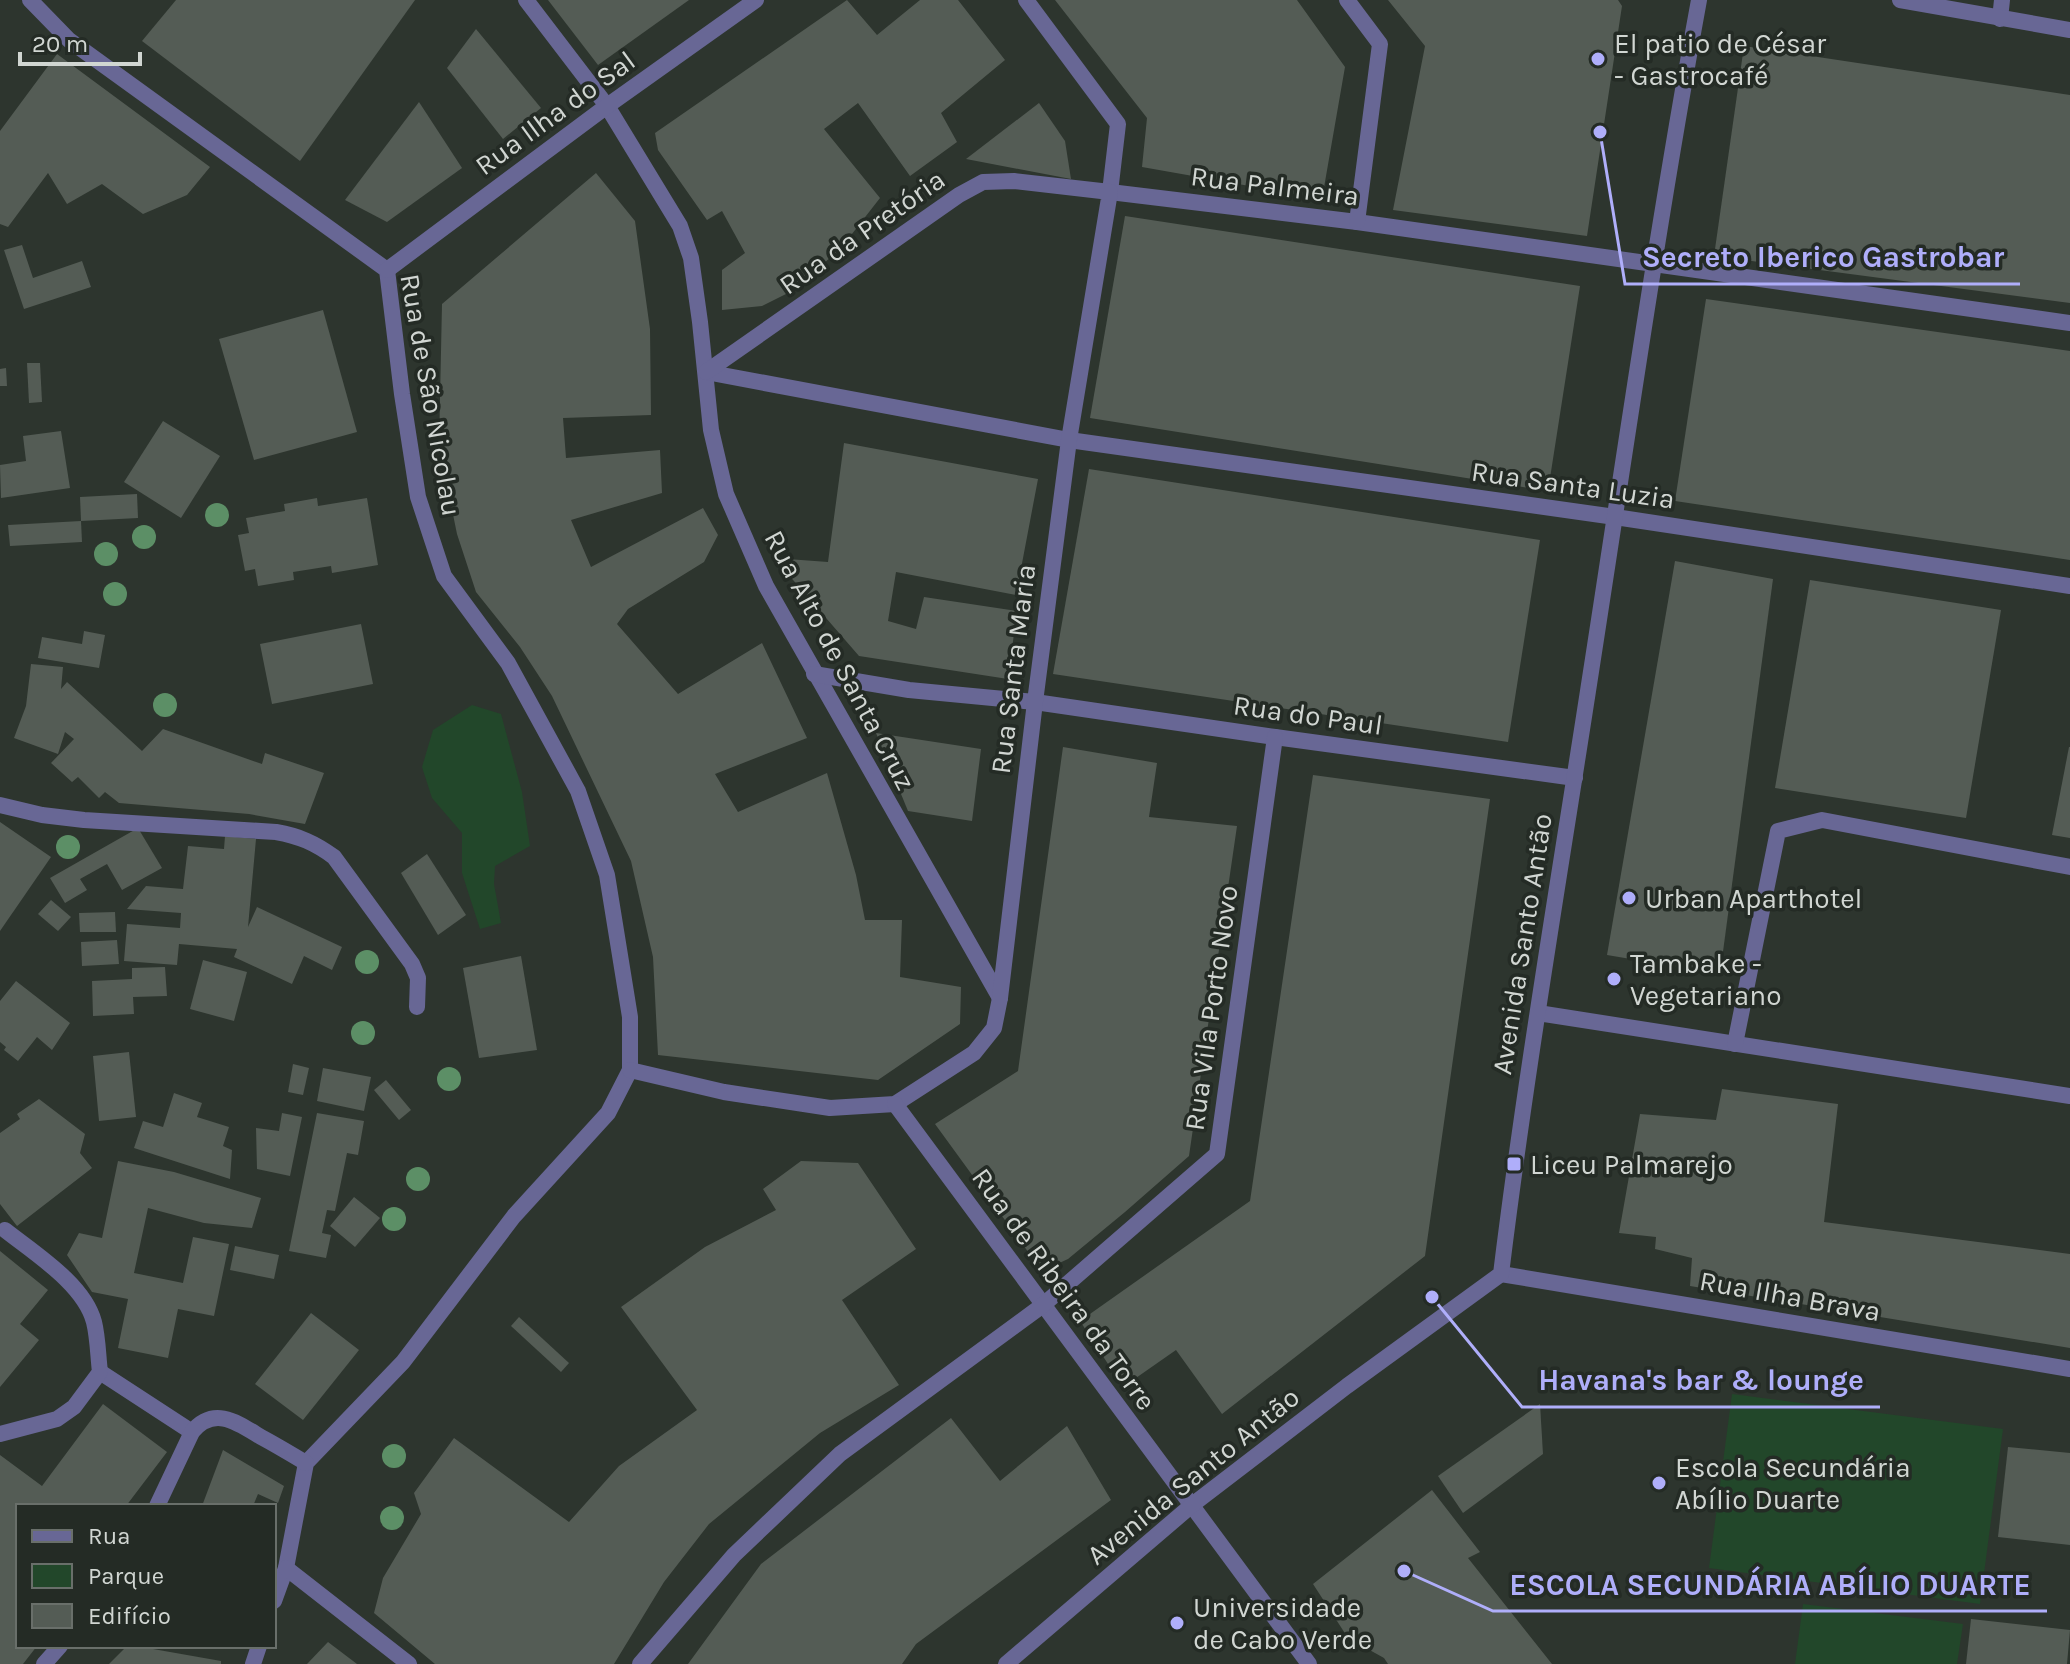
<svg xmlns="http://www.w3.org/2000/svg" width="2070" height="1664" font-family="Karla,sans-serif">
  <style>
    .green { fill: #22472a }
    .building { fill: #545c55 }
    .lines { fill: none; stroke-linecap: round; stroke-linejoin: round }
    .service { stroke: #686795; stroke-width: 16 }
    .minor { stroke: #686795; stroke-width: 16 }
    .tertiary { stroke: #686795; stroke-width: 16 }
    .tree { fill: #5c8f66 }
    .poi-dot { fill: #afaefa; stroke: #242b25; stroke-width: 3 }
    .labels { text-anchor: middle; dominant-baseline: central; stroke-width: 7; stroke-linejoin: round; paint-order: stroke }
    .poi-label { font-size: 28px; fill: #d1d6d2; stroke: #242b25; text-anchor: start }
    .street-label { font-size: 28px; fill: #d1d6d2; stroke: #242b25 }
    .leader { fill: none; stroke: #afaefa; stroke-width: 3 }
    .callout-dot { fill: #afaefa; stroke: #242b25; stroke-width: 3 }
    .callout-label { font-size: 30px; text-anchor: middle; font-weight: bold; fill: #afaefa; stroke: #242b25; stroke-width: 7; stroke-linejoin: round; paint-order: stroke }
  </style>
  <rect width="100%" height="100%" fill="#2d352e"/>
  <g class="green">
    <polygon points="472,705 501,714 522,792 530,846 495,866 494,884 501,923 480,929 462,873 462,833 432,798 422,767 433,730"/>
    <polygon points="1732,1394 2003,1429 1980,1604 1709,1568"/>
    <polygon points="1803,1604 1963,1624 1957,1664 1795,1664"/>
  </g>
  <g class="building">
    <polygon points="176,0 415,0 300,161 142,41"/>
    <polygon points="548,0 689,0 598,65"/>
    <polygon points="847,0 877,35 920,0 958,0 1005,60 941,113 957,142 910,176 858,103 824,129 880,198 841,248 794,290 762,306 722,310 722,270 745,253 722,211 707,220 658,150 655,133"/>
    <polygon points="1055,0 1297,0 1345,67 1322,199 1142,167 1147,118"/>
    <polygon points="1388,0 1618,0 1622,6 1587,236 1393,210 1425,46"/>
    <polygon points="476,29 541,108 503,139 447,68"/>
    <polygon points="1744,46 2070,95 2070,303 1714,256"/>
    <polygon points="57,54 210,167 187,195 143,214 102,184 67,204 48,173 8,227 0,224 0,131"/>
    <polygon points="419,102 462,168 387,222 345,200"/>
    <polygon points="1039,103 1065,141 1071,179 966,159"/>
    <polygon points="596,173 635,221 650,329 651,415 563,418 566,458 660,450 662,493 571,520 591,567 703,508 718,535 704,562 628,609 617,624 678,694 762,643 807,738 715,774 738,812 827,773 856,875 865,920 902,920 900,977 961,987 960,1024 878,1080 658,1055 653,957 631,861 552,696 520,647 476,592 457,534 439,446 442,304"/>
    <polygon points="1125,216 1580,286 1548,491 1090,418"/>
    <polygon points="22,245 33,278 82,261 91,287 24,309 4,250"/>
    <polygon points="1706,299 2070,351 2070,560 1675,501"/>
    <polygon points="323,310 357,432 254,460 219,339"/>
    <polygon points="27,363 40,363 42,402 29,403"/>
    <polygon points="6,368 7,386 0,386 0,369"/>
    <polygon points="163,421 220,456 181,518 124,482"/>
    <polygon points="61,431 70,488 1,498 0,465 26,461 23,436"/>
    <polygon points="844,443 1038,479 1016,595 896,572 888,621 916,629 924,597 1017,611 1008,679 859,656 774,558 828,562"/>
    <polygon points="1089,469 1540,540 1508,742 1053,674"/>
    <polygon points="137,494 138,518 81,521 80,497"/>
    <polygon points="317,498 318,506 367,498 378,565 332,573 331,566 293,572 294,580 258,586 255,569 245,571 238,535 249,533 246,518 285,511 284,504"/>
    <polygon points="81,521 82,542 10,546 8,525"/>
    <polygon points="1675,561 1773,579 1720,974 1607,955"/>
    <polygon points="1810,580 2001,610 1966,818 1775,788"/>
    <polygon points="361,624 373,684 272,704 260,644"/>
    <polygon points="84,631 105,635 99,668 38,658 42,637 82,644"/>
    <polygon points="31,664 63,667 61,689 67,682 142,751 163,729 262,764 265,753 324,773 305,824 249,814 119,803 105,792 99,798 78,777 72,782 51,763 74,739 65,732 58,754 14,738 26,706"/>
    <polygon points="876,733 981,749 972,821 908,811"/>
    <polygon points="1063,747 1157,763 1149,817 1237,826 1189,1156 1125,1212 1068,1259 1042,1271 935,1124 1018,1071"/>
    <polygon points="2069,747 2070,747 2070,838 2052,835"/>
    <polygon points="1313,775 1490,799 1425,1256 1222,1414 1176,1350 1123,1387 1080,1321 1250,1201"/>
    <polygon points="0,822 51,857 0,931"/>
    <polygon points="138,828 162,868 122,890 107,864 80,879 87,890 65,903 50,878"/>
    <polygon points="225,836 256,839 248,927 257,907 342,947 332,970 304,956 292,984 234,957 237,949 179,944 177,965 124,961 127,924 180,928 181,913 127,909 146,886 183,889 188,846 224,849"/>
    <polygon points="427,854 466,915 438,935 401,873"/>
    <polygon points="51,900 71,917 58,931 38,914"/>
    <polygon points="115,912 116,932 80,932 79,913"/>
    <polygon points="117,940 119,964 82,966 81,942"/>
    <polygon points="521,956 537,1050 479,1058 463,968"/>
    <polygon points="203,960 247,972 234,1021 190,1009"/>
    <polygon points="165,967 167,996 133,997 134,1014 93,1016 92,981 132,979 132,968"/>
    <polygon points="16,981 70,1023 52,1050 37,1037 18,1061 4,1050 6,1047 0,1042 0,1001"/>
    <polygon points="129,1052 136,1117 99,1121 93,1056"/>
    <polygon points="293,1064 309,1068 303,1095 288,1092"/>
    <polygon points="323,1068 371,1077 364,1111 317,1101"/>
    <polygon points="386,1080 411,1110 399,1120 374,1090"/>
    <polygon points="1722,1089 1838,1104 1824,1222 2070,1254 2070,1348 1690,1286 1692,1258 1655,1249 1656,1237 1619,1233 1640,1114 1716,1120"/>
    <polygon points="174,1093 202,1103 197,1117 229,1127 223,1146 232,1150 230,1179 134,1148 143,1121 163,1127"/>
    <polygon points="39,1099 85,1134 80,1153 92,1168 17,1226 0,1204 0,1133 20,1119 17,1114"/>
    <polygon points="282,1113 302,1117 290,1176 257,1169 256,1128 279,1131"/>
    <polygon points="317,1113 364,1121 358,1155 347,1153 335,1211 327,1210 322,1233 331,1235 326,1258 289,1251"/>
    <polygon points="118,1161 174,1172 261,1198 252,1228 204,1223 148,1208 134,1273 183,1283 193,1237 229,1244 214,1316 178,1309 168,1358 118,1348 128,1299 92,1292 67,1255 79,1233 102,1238"/>
    <polygon points="801,1161 858,1163 916,1249 842,1300 899,1385 820,1433 709,1524 664,1582 614,1664 435,1664 374,1613 383,1578 421,1514 414,1493 454,1438 569,1522 619,1466 697,1410 621,1307 705,1247 776,1210 763,1189"/>
    <polygon points="354,1197 380,1218 355,1247 330,1226"/>
    <polygon points="235,1246 279,1255 274,1279 230,1270"/>
    <polygon points="0,1251 48,1290 20,1324 39,1340 0,1387"/>
    <polygon points="311,1313 359,1350 303,1420 255,1384"/>
    <polygon points="519,1317 569,1363 561,1372 511,1326"/>
    <polygon points="103,1404 167,1452 126,1506 18,1506 18,1646 37,1646 23,1664 0,1664 0,1455 42,1486"/>
    <polygon points="1540,1404 1543,1454 1463,1513 1438,1476"/>
    <polygon points="951,1418 1000,1481 1067,1426 1111,1500 916,1644 902,1664 688,1664 761,1564"/>
    <polygon points="2008,1447 2070,1453 2070,1545 1998,1537"/>
    <polygon points="223,1450 284,1486 278,1503 258,1494 253,1506 202,1506"/>
    <polygon points="1432,1490 1480,1552 1468,1558 1552,1664 1388,1664 1384,1658 1348,1638 1313,1584"/>
    <polygon points="1971,1619 2070,1630 2067,1664 1966,1664"/>
    <polygon points="328,1642 357,1664 307,1664"/>
    <polygon points="127,1646 136,1646 221,1661 221,1664 109,1664"/>
  </g>
  <g class="lines">
    <g class="service">
      <path d="M0,805L42,815L84,820L276,832C299,836 315,843 334,857L412,964L418,978L417,1007"/>
      <polyline points="100,1372 192,1432"/>
      <path d="M0,1434L57,1419L74,1407L100,1372C98,1356 98,1338 94,1322C84,1284 34,1253 5,1230"/>
    </g>
    <g class="minor">
      <polyline points="30,0 69,40 387,270 402,394 418,497 444,576 508,663 578,791 607,875 630,1017 630,1070 608,1113 514,1216 403,1362 306,1463 286,1568 274,1601"/>
      <polyline points="526,0 607,106 680,226 691,258 700,322 711,430 726,494 766,586 1000,998"/>
      <polyline points="1026,0 1118,124 1110,192 1357,222 2070,323"/>
      <polyline points="1347,0 1380,44 1357,222"/>
      <polyline points="2000,19 2002,0"/>
      <polyline points="387,270 607,106 756,0"/>
      <polyline points="706,372 1069,440 1615,517 2070,586"/>
      <polyline points="814,674 909,690 1035,702 1275,737 1575,778"/>
      <polyline points="1538,1013 2070,1096"/>
      <polyline points="1735,1044 1778,831 1822,820 2070,867"/>
      <polyline points="630,1070 724,1092 830,1108 895,1104 974,1053 994,1028 1000,998 1035,702 1069,440 1110,192 1014,181 983,182 959,195 706,372"/>
      <polyline points="895,1104 1309,1664"/>
      <polyline points="1501,1274 2070,1369"/>
      <path d="M157,1506L192,1432C214,1405 238,1423 261,1437C276,1445 291,1454 306,1463"/>
      <polyline points="286,1568 409,1664"/>
      <polyline points="44,1664 60,1646"/>
      <polyline points="253,1664 259,1646"/>
      <polyline points="640,1664 734,1555 840,1454 1043,1305 1217,1154 1275,737"/>
      <path d="M1006,1664L1192,1505L1347,1386L1501,1274C1525,1079 1558,885 1588,691C1624,460 1657,229 1699,0"/>
    </g>
    <polyline class="tertiary" points="1900,0 2070,30"/>
  </g>
  <g class="tree">
    <circle cx="217" cy="515" r="12"/>
    <circle cx="144" cy="537" r="12"/>
    <circle cx="106" cy="554" r="12"/>
    <circle cx="115" cy="594" r="12"/>
    <circle cx="165" cy="705" r="12"/>
    <circle cx="68" cy="847" r="12"/>
    <circle cx="367" cy="962" r="12"/>
    <circle cx="363" cy="1033" r="12"/>
    <circle cx="449" cy="1079" r="12"/>
    <circle cx="418" cy="1179" r="12"/>
    <circle cx="394" cy="1219" r="12"/>
    <circle cx="394" cy="1456" r="12"/>
    <circle cx="392" cy="1518" r="12"/>
  </g>
  <g class="poi-dot">
    <circle cx="1598" cy="59" r="8"/>
    <circle cx="1629" cy="898" r="8"/>
    <circle cx="1614" cy="979" r="8"/>
    <rect x="1506" y="1156" width="16" height="16" rx="4"/>
    <circle cx="1659" cy="1483" r="8"/>
    <circle cx="1177" cy="1623" r="8"/>
  </g>
  <g class="labels">
    <g class="poi-label">
      <text x="1614" y="43">El patio de César<tspan x="1614" dy="32">- Gastrocafé</tspan></text>
      <text x="1645" y="898">Urban Aparthotel</text>
      <text x="1630" y="963">Tambake -<tspan x="1630" dy="32">Vegetariano</tspan></text>
      <text x="1530" y="1164">Liceu Palmarejo</text>
      <text x="1675" y="1467">Escola Secundária<tspan x="1675" dy="32">Abílio Duarte</tspan></text>
      <text x="1193" y="1607">Universidade<tspan x="1193" dy="32">de Cabo Verde</tspan></text>
    </g>
    <g class="street-label">
      <text transform="translate(555 113) rotate(-36)">Rua Ilha do Sal</text>
      <text transform="translate(1275 186) rotate(7)">Rua Palmeira</text>
      <text transform="translate(862 232) rotate(-35)">Rua da Pretória</text>
      <text transform="translate(431 395) rotate(80)">Rua de São Nicolau</text>
      <text transform="translate(1573 485) rotate(8)">Rua Santa Luzia</text>
      <text transform="translate(840 660) rotate(62)">Rua Alto de Santa Cruz</text>
      <text transform="translate(1013 669) rotate(-83)">Rua Santa Maria</text>
      <text transform="translate(1308 715) rotate(8)">Rua do Paul</text>
      <text transform="translate(1522 944) rotate(-81)">Avenida Santo Antão</text>
      <text transform="translate(1211 1008) rotate(-82)">Rua Vila Porto Novo</text>
      <text transform="translate(1064 1289) rotate(54)">Rua de Ribeira da Torre</text>
      <text transform="translate(1790 1296) rotate(10)">Rua Ilha Brava</text>
      <text transform="translate(1193 1476) rotate(-39)">Avenida Santo Antão</text>
    </g>
  </g>
  <path class="leader" d="M1600 132L1625 284H2020M1432 1297L1522 1407H1880M1404 1571L1493 1611H2047"/>
  <g class="callout-dot">
    <circle cx="1600" cy="132" r="8"/>
    <circle cx="1432" cy="1297" r="8"/>
    <circle cx="1404" cy="1571" r="8"/>
  </g>
  <g class="callout-label">
    <text x="1823" y="267">Secreto Iberico Gastrobar</text>
    <text x="1701" y="1390">Havana's bar &amp; lounge</text>
    <text x="1770" y="1595">ESCOLA SECUNDÁRIA ABÍLIO DUARTE</text>
  </g>
  <rect x="16" y="1504" width="260" height="144" fill="#242b25" stroke="#696f6a" stroke-width="2"/>
  <rect x="32" y="1530" width="40" height="12" fill="#686795" stroke="#696f6a" stroke-width="2"/>
  <text x="88" y="1544" font-size="24" fill="#d1d6d2">Rua</text>
  <rect x="32" y="1564" width="40" height="24" fill="#22472a" stroke="#696f6a" stroke-width="2"/>
  <text x="88" y="1584" font-size="24" fill="#d1d6d2">Parque</text>
  <rect x="32" y="1604" width="40" height="24" fill="#545c55" stroke="#696f6a" stroke-width="2"/>
  <text x="88" y="1624" font-size="24" fill="#d1d6d2">Edifício</text>
  <path d="M20 52v12h120v-12" fill="none" stroke="#d1d6d2" stroke-width="4"/>
  <text x="32" y="52" font-size="24" fill="#d1d6d2" stroke="#242b25" stroke-width="6" paint-order="stroke">20 m</text>
</svg>
